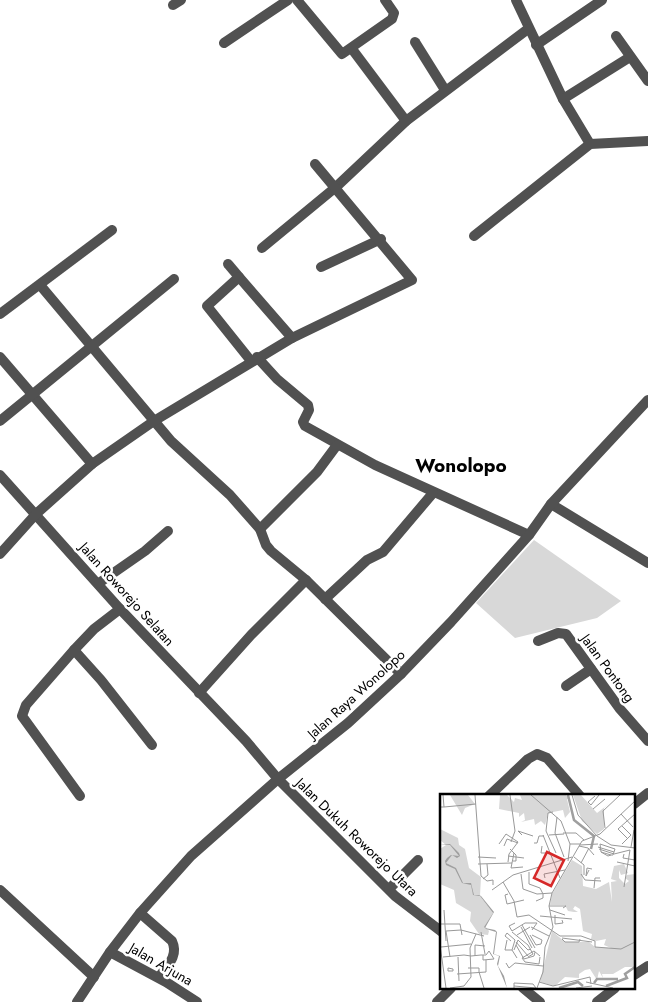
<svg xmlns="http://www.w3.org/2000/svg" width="648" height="1002" font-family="Jost,sans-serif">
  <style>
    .green { fill: #d8d8d8 }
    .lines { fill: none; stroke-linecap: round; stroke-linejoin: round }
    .street { stroke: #515151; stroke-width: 10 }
    .labels { text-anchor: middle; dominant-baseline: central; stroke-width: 5; stroke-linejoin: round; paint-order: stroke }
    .street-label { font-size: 14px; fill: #000; stroke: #fff }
    .district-label { font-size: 19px; font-weight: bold; fill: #000; stroke: #fff }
    .inset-river { fill: none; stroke: #9f9f9f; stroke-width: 2.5 }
    .inset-road { fill: none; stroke: #999; stroke-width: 1 }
    .view { fill: #d62828; fill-opacity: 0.15; stroke: #d62828; stroke-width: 2.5 }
    .inset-edge { fill: none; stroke: #000; stroke-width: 2.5 }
  </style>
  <rect width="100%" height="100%" fill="#fff"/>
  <polygon class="green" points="534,540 621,601 597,618 515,638 476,603"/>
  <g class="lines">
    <g class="street">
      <polyline points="297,0 342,54 392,19 394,13 385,0"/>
      <polyline points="516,0 563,99 590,144"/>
      <polyline points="173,5 181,0"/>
      <polyline points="616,36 648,81"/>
      <polyline points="415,42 445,90"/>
      <polyline points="224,43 288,0"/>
      <polyline points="536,45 602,0"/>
      <polyline points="352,49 406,121"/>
      <polyline points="563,99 630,57"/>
      <polyline points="474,236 590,144 648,141"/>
      <polyline points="262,248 336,187 406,121 528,29"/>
      <polyline points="228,264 239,277"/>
      <polyline points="321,267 381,239"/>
      <polyline points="40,285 171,441 230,495 260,529 266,545 271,551 306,580 401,674"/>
      <polyline points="0,314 112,230"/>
      <polyline points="0,357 92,464"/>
      <polyline points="257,357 277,379 308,405 309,410 303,422 305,426 375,465 529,535"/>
      <polyline points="251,361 207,306 239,277 292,338"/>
      <polyline points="0,421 174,279"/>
      <polyline points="0,475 120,609 246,741 278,779 395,896 442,932"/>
      <polyline points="551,504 648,563"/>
      <polyline points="260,529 317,472 337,445"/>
      <polyline points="0,554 36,514 92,464 154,421 292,338 412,280 315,164"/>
      <polyline points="99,583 145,551 168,531"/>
      <polyline points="325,599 367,560 383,552 433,493"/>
      <polyline points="538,641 558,633 566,634 620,709 648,741"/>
      <polyline points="74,650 94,629 120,609"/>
      <polyline points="566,686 591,669"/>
      <polyline points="199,693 251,635 306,580"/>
      <polyline points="80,796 22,716 26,705 74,650 101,680 152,745"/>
      <polyline points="489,796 528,759 537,754 547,758 580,796"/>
      <polyline points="634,804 648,793"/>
      <polyline points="389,889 418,860"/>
      <polyline points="0,890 94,977"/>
      <path d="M140,913L172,941C179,956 167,966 159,977"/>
      <polyline points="110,952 166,982 197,1002"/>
      <polyline points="634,975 648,966"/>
      <polyline points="523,988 540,1002"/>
      <polyline points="77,1002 110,952 140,913 191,856 278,779 348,723 401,674 451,622 529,535 551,504 648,400"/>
      <polyline points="437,1002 451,988"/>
      <polyline points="597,1002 615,988"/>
    </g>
  </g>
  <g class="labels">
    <g class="street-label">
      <text transform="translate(127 594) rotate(48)">Jalan Roworejo Selatan</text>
      <text transform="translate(608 668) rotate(54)">Jalan Pontong</text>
      <text transform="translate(356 694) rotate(-42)">Jalan Raya Wonolopo</text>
      <text transform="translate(357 837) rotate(44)">Jalan Dukuh Roworejo Utara</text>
      <text transform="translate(161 964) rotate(30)">Jalan Arjuna</text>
    </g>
    <g class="district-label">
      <text x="461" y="465">Wonolopo</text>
    </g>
  </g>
  <g transform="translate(440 794)">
    <rect width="195" height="195" fill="#fff"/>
    <path d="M10,1H28L35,10L25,14L22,21ZM60,1H67L74,8L75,4L82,6L80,1H126L130,5H127L130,18L125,24L123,16L108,19L105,31L101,27L95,31L94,25L81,28L85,26L84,19L79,23V19L59,15ZM133,1H141L157,19L170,9L164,14V35L157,40L142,27ZM0,35L18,44L19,51L25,55L29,74L41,83L40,102L53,119L45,132L49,137L48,141L39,140L30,127L31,118L16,109L14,96L0,90V55L6,51L0,46ZM132,66L142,72L143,92L156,95L169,88L172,108L171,88L177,87L171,85L174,72L184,70L188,79L181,81L179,76V84L185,90L189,87L185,84L187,81L195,80V173H185L173,180H162L163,184L159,177L157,186L150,175L145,176L139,180V184L125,183L115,192L100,188L112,137L125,148H149L155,153L171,154L164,151L166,145L156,147L151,145L152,140L143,137L140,115L135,112L133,115L138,118H134L128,117L125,111H110L112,100Z" fill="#d8d8d8"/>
    <path d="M10,50L19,59L20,62L17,64L12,61L6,69L16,74L23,89H31L34,101H39L41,102L54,118L45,134L55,136L57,138L54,160L60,162L58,172L64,182L67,194L57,170L59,162L53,160L56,138L46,135L44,133L53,119L40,102L33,101L31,91L22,89L15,75L6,71L5,67L7,64L11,61L19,62L10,51H0Z" fill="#9f9f9f"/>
    <path class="inset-river" d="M128,1L134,26L154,42L151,55M154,189L157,185H178M166,192L187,184L185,180L195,173M119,194L138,188L143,192"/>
    <path class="inset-road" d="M35,1L41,82L47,87L53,86V91M70,1L75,37L71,48M91,1L121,27L130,50H140M132,1L138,21L157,42M155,2L148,8L151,11L159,1M0,13H4L3,1M4,13L36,10M153,15L165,5M113,18L108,19L106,37L116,59M181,20L193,33M117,23L115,39L124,63M165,34L163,17L180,1M123,39H136L144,46M82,41L78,37L93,42M103,41L120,84M109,41L124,40M157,42L171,51L195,54M187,44L178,35L195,20M94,49H97L99,42H104M59,50L66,40L78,48L69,60L68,68M182,50L191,41L182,32M140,51L158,50M64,52L67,45L78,49M102,52L101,59H109M139,52L148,54L154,61M158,53L174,58M191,53L194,36M70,55L76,61V67H73M159,55L174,60M161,58L168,62L171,61H173L175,55L160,50L161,58L171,61M74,59L71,74L83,73M174,60L190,56M184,60L183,64L195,66M68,62L84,64M38,63L56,64M134,63L144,71V81M128,67L130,50M177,68L195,72M141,69L149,54M38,70L72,69M149,76L146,82L147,74L152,75M89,78V90L100,94L103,100V104L96,107M81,80L83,95L97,100L112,99M141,80L145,86L161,87M105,84L104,80L125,76M43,85L48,81L47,70M63,88L74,107L77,123L89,121L120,142H141L155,147V153L181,155L195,148M184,93L190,56M154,94L155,84H160M52,96L73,81L132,63M68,100L65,101L67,110L84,106M109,112H126L123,114M4,116L6,147M110,116L125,121M115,121V130L123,129L122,126M100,122L132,125M75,129L69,132L72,137L85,129H97L92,136M0,130H20L22,141M82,131L95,154M81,133L92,154M91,133L109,142M41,138L45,160M72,138L88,151L93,160L88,163M77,141L90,133M90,141L96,151L101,150L102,146L92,141M122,144L152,148M122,145L125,148H139L140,145M67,146L65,156H72M75,146L72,156L77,164M71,147L65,142L67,139L75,146M76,148L88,162M0,151L6,194M76,151L84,165L94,162L95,158M1,153L31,150M74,156L78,146L88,156L91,155M35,162V151L45,152M3,163L24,161L31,162L41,161H46L49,157L54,165L43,166V161M10,163L6,137L21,136L44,142M18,163L19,187M85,168L82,164L94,157L100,162M85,168L99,170L100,163M66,169L69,174L75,169L103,172M8,174L13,175V177H8ZM28,174H39V178M39,178L44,194M17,180L46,178V166M99,188L113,192L150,183L151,190M146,188L173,194M74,192L96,194M10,194L24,192L31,183L30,154L36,140M74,194V189L93,190L96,194M97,194L103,178L105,153L113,133L109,112L112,99L142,47L160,40L195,7M136,194L152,192"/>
    <path class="view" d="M107,58L124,66L111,92L94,84Z"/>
    <rect width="195" height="195" class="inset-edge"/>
  </g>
</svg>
